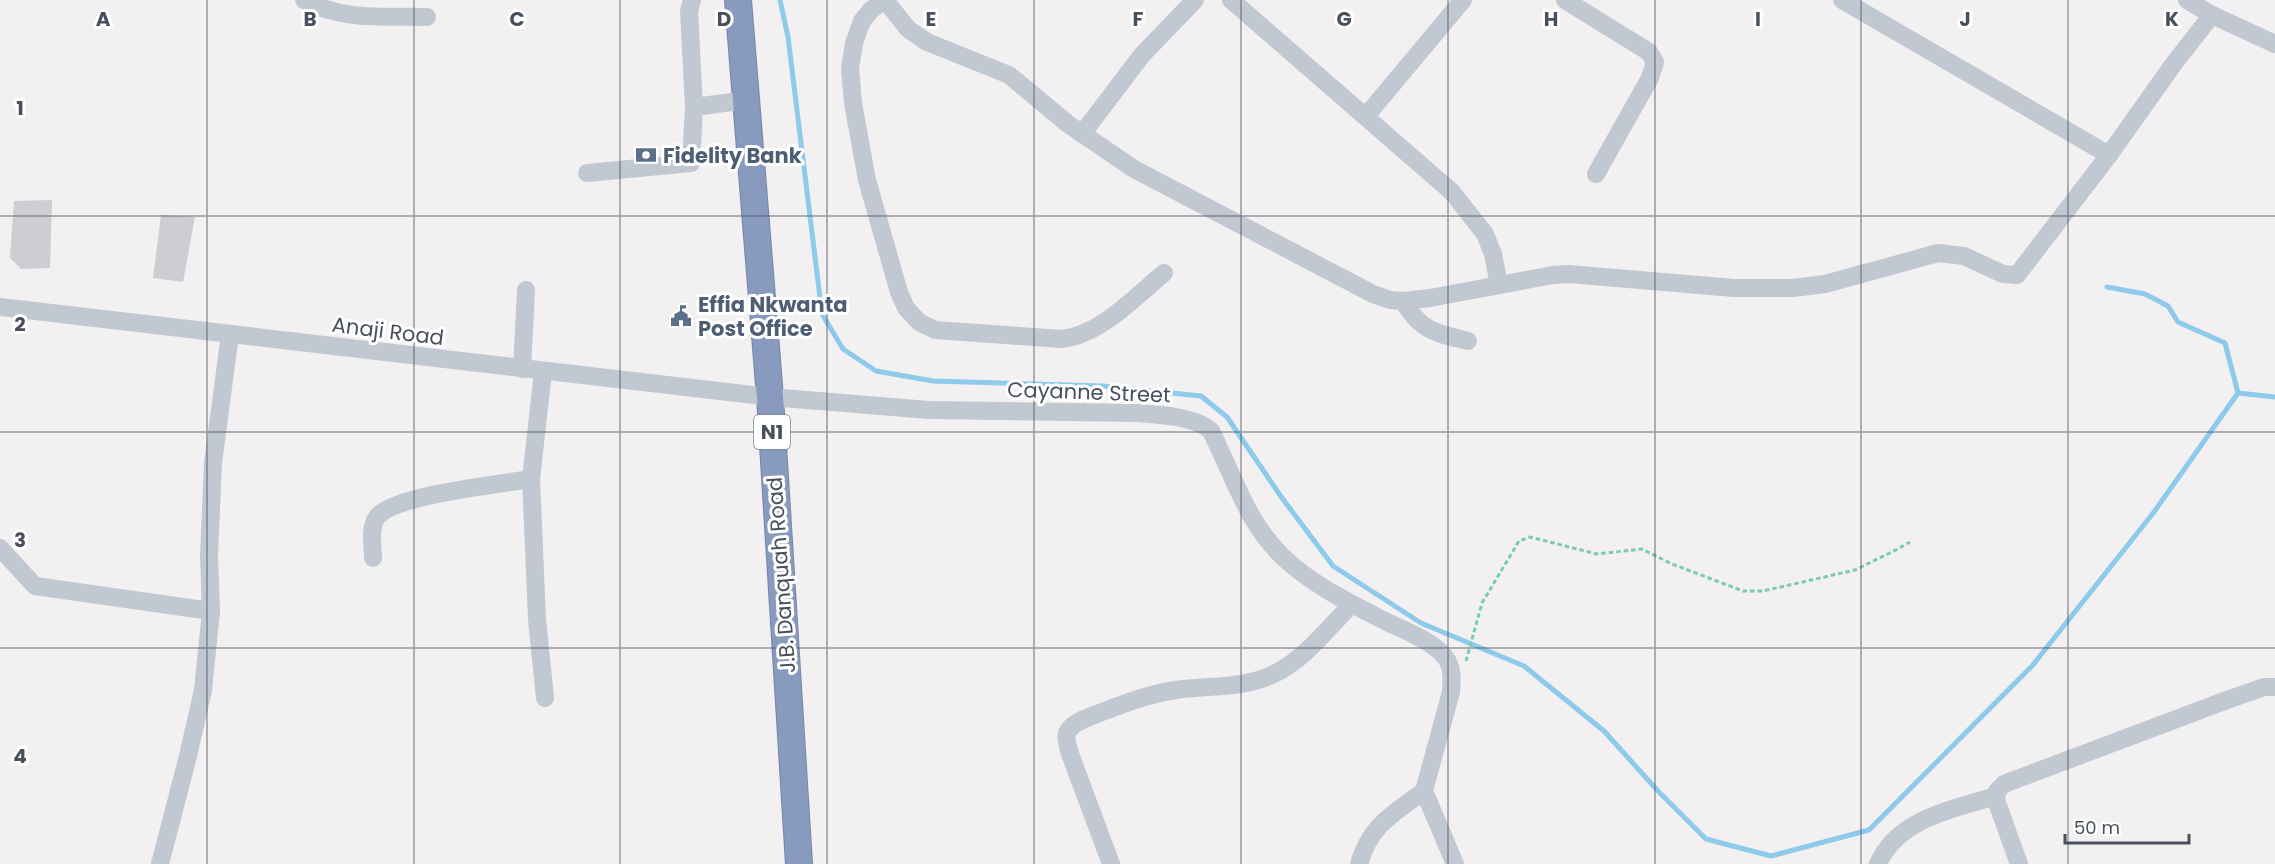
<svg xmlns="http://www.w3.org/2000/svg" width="2275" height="864" font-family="Poppins,sans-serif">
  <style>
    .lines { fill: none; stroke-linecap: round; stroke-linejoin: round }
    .stream { stroke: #8dcaeb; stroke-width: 5 }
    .building { fill: #cdced4 }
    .highway-casing { stroke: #7486aa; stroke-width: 28 }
    .path { stroke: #78ccaf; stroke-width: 3; stroke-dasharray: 4.5 3; stroke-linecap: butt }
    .minor { stroke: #c1c8d1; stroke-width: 18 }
    .highway { stroke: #889bbe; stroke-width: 26 }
    .grid { fill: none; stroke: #48505d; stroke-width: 1.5; stroke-opacity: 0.55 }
    .labels { text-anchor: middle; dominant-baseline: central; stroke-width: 6; stroke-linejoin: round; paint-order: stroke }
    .shield { fill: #fff; stroke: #7f848e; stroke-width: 1.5 }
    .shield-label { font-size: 20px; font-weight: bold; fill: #48505d }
    .service-label { font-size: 21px; font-weight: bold; fill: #4e5e75; stroke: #fff; text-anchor: start }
    .street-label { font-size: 21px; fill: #48505d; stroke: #fff }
    .grid-label { font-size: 20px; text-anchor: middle; font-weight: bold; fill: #48505d; stroke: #fff; stroke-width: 6; stroke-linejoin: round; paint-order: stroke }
  </style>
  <rect width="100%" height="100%" fill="#f2f0f0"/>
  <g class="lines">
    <g class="stream">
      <polyline points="780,0 788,37 822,314 843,349 876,371 933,381 1103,386 1201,396 1227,417 1282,498 1333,566 1421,623 1524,666 1604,731 1658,791 1706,839 1771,856 1869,830 2032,666 2154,512 2238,393"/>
      <polyline points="2107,287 2145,294 2168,306 2178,322 2225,343 2238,393 2275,397"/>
    </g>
  </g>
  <g class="building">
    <polygon points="52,200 50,268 21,269 10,258 14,201"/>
    <polygon points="161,215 195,217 183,282 153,278"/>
  </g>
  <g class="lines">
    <defs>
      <polyline id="highway" points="738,0 770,397 799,864"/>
    </defs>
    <use href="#highway" class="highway-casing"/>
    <polyline class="path" points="1466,661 1482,603 1519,541 1530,537 1597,554 1642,549 1672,564 1743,591 1763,591 1855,570 1892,552 1910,542"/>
    <g class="minor">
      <path d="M304,0C343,21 384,16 427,17"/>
      <polyline points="692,0 689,11 694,107"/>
      <polyline points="1231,0 1452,192 1485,234 1493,254 1499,285"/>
      <polyline points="1565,0 1649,52 1655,62 1650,78 1596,174"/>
      <polyline points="1842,0 2109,155"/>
      <polyline points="2187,0 2212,15 2275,44"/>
      <polyline points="1366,116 1463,0"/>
      <polyline points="1082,134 1142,55 1195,0"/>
      <polyline points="587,173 691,163 694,107 747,100"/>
      <path d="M1164,273C1135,297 1100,335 1062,339L935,330L919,322L906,308L899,292L867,180L853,103L850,68L854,43L862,21L871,10L885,0L908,29L927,42L1009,75L1068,124L1134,169L1373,294L1390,300L1403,301L1430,298L1553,275L1569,274L1734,288H1793L1825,284L1938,253L1964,256L2003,274L2017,275L2109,155L2175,62L2212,15"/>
      <path d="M1403,301C1421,331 1435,333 1468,341"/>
      <path d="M0,307L770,397L929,410L1138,413C1158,415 1196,416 1211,431C1233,475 1247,523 1283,557C1312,585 1352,604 1387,622C1404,630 1434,642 1445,657C1453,667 1452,680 1451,692L1424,791L1455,864"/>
      <polyline points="522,369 526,290"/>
      <polyline points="543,372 531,479 537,619 545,698"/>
      <polyline points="0,548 35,586 211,611"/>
      <path d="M373,558C373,546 369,528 377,517C394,495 501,484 531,479"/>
      <polyline points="160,864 188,756 203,690 211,611 209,556 213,463 230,334"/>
      <path d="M1111,864L1069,751C1068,745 1065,739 1067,733C1072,722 1087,718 1097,714C1123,704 1148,694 1176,690C1209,685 1243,689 1274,674C1305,659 1328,628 1352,604"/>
      <path d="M1359,864C1370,825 1393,814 1424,791"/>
      <path d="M1878,864C1897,819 1953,809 1996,796"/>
      <polyline points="2019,864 1996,800 1997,791 2004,784 2227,700 2264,687 2275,687"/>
    </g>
    <use href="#highway" class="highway"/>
  </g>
  <path class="grid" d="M207,0V864M414,0V864M620,0V864M827,0V864M1034,0V864M1241,0V864M1448,0V864M1655,0V864M1861,0V864M2068,0V864M0,216H2275M0,432H2275M0,648H2275"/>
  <defs>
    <symbol id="bank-bare" viewBox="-9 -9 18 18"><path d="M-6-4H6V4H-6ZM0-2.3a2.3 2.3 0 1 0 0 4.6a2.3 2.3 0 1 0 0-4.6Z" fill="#5c6f8a" stroke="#fff" stroke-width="2.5" paint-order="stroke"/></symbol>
    <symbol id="civic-bare" viewBox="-9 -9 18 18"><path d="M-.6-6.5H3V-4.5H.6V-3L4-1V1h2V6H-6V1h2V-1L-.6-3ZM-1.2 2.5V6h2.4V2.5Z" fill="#5c6f8a" stroke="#fff" stroke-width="2.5" paint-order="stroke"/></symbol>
  </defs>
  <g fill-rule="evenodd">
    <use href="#bank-bare" x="631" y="140" width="30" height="30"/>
    <use href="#civic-bare" x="666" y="301" width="30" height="30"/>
  </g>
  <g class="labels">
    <rect class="shield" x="754" y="415" width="36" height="34" rx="4.5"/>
    <g class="shield-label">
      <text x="772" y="432">N1</text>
    </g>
    <g class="service-label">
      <text x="663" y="155">Fidelity Bank</text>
      <text x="698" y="304">Effia Nkwanta<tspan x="698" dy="24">Post Office</tspan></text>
    </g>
    <g class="street-label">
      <text transform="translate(388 331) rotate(7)">Anaji Road</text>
      <text transform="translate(1089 392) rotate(2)">Cayanne Street</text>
      <text transform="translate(781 575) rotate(-94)">J.B. Danquah Road</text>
    </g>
  </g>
  <g class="grid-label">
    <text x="103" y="26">A</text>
    <text x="310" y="26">B</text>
    <text x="517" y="26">C</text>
    <text x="724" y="26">D</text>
    <text x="931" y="26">E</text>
    <text x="1138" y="26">F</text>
    <text x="1344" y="26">G</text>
    <text x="1551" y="26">H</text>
    <text x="1758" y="26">I</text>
    <text x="1965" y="26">J</text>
    <text x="2172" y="26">K</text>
    <text x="20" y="115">1</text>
    <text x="20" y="331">2</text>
    <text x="20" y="547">3</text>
    <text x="20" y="763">4</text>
  </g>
  <path d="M2065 834v9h124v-9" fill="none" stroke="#48505d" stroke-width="3"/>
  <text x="2074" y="834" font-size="18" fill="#48505d" stroke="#ffffff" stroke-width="4.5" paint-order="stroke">50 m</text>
</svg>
